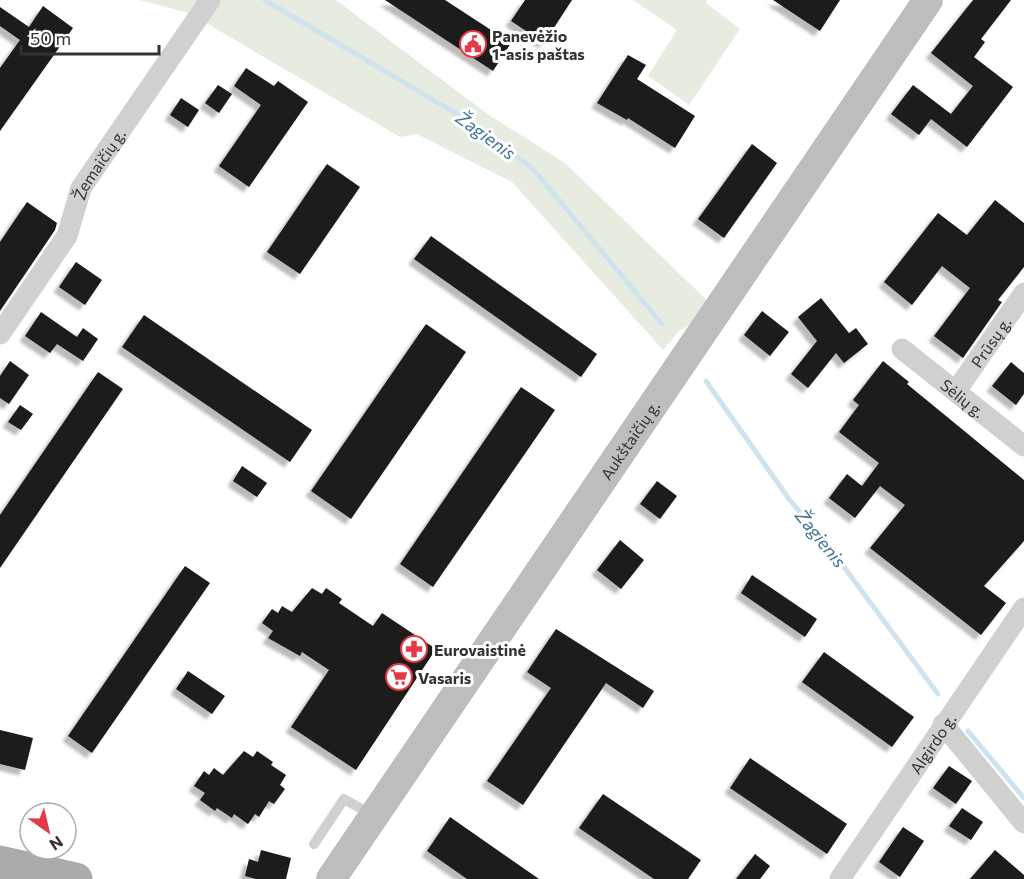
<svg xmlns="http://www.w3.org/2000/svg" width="1024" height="879" font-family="Commissioner,sans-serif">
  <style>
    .green { fill: #e6ecdf }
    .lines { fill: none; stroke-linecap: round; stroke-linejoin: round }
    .stream { stroke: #cfe2ee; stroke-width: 5 }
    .building { fill: #1a1a1a; filter: url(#shadow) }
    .service { stroke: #d0d0d0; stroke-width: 10 }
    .minor { stroke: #d0d0d0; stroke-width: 21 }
    .secondary { stroke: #bdbdbd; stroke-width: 30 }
    .primary { stroke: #ababab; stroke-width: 33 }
    .labels { text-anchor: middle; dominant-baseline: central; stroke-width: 6; stroke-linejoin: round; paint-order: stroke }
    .poi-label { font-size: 16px; font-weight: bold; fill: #333; stroke: #fff; text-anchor: start }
    .street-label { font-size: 16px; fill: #333; stroke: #fff }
    .water-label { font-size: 18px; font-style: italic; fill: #3f7597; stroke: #fff }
  </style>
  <defs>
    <filter id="shadow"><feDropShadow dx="-5.5" dy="5.5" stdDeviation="1.5" flood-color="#0004"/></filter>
  </defs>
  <rect width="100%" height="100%" fill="#fff"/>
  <g class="green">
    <polygon points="139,0 336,0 489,115 565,163 717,310 680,330 663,350 512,182 417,134 400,137 189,13"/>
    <polygon points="633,0 707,0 706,3 740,29 689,105 648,76 677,30"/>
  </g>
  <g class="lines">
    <g class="stream">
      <polyline points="265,0 477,126 533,169 662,324"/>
      <polyline points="706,381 789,499 833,552 938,694"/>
      <polyline points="968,731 1024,798"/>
    </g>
  </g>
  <g class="building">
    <polygon points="385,0 445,0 511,43 493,71"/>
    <polygon points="525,0 572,0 544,43 511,21"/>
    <polygon points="773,0 840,0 820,31"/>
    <polygon points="973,0 1011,0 981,39 985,42 974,57 1013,87 967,147 931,119 919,135 891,114 913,85 951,114 973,86 931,53"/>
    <polygon points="43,6 73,28 0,131 0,68 20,40 0,26 0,7 29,27"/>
    <polygon points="628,55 646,65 637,79 695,116 675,148 628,118 627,120 597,103"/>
    <polygon points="246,68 274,86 278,81 308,102 249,187 219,166 261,105 234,86"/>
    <polygon points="218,85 232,94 219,113 205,103"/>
    <polygon points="181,98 199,110 188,127 170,115"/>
    <polygon points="752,144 777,163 724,238 698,219"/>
    <polygon points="327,164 360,187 300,274 267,252"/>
    <polygon points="995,200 1024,223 1024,267 998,300 1002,302 963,358 934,336 970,288 942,266 912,305 884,282 938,213 967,235"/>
    <polygon points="27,202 57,223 55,230 0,311 0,242"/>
    <polygon points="431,236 597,354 581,377 414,259"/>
    <polygon points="76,262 102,280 85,305 59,287"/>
    <polygon points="821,298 849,333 856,328 868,344 844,363 836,353 808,388 791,374 817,341 798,317"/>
    <polygon points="762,311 789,332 770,356 744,335"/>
    <polygon points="41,312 77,337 83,328 98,339 83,361 57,344 50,353 25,336"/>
    <polygon points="144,315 312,430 290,462 122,347"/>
    <polygon points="426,324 466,352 351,519 311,491"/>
    <polygon points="10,361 29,375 9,404 0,398 0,376"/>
    <polygon points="883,361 909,382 907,384 1024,480 1024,541 984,586 1006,603 981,635 870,548 905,505 880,486 855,518 829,498 847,474 862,486 879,463 839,432 859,405 853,400"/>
    <polygon points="1011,362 1024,373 1024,394 1016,405 992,386"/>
    <polygon points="98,372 123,389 0,568 0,515"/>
    <polygon points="521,387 555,410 433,587 400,564"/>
    <polygon points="20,405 33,414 21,430 8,422"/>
    <polygon points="242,466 267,483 257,497 233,481"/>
    <polygon points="657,481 677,496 660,519 640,504"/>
    <polygon points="620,540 644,560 621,589 597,570"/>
    <polygon points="185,566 210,583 92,753 68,736"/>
    <polygon points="752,575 817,619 805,637 741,593"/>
    <polygon points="312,588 322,594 326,588 342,599 339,603 373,626 382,613 436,649 356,770 291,727 329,670 302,652 300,656 268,638 273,631 262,623 272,609 278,613 282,606 292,612"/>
    <polygon points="556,629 654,691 643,708 606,683 523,805 487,781 551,688 527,672"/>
    <polygon points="824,652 914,717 892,747 802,682"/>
    <polygon points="188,671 225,696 212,714 176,689"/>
    <polygon points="0,730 33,738 25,770 0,764"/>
    <polygon points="244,751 253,757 257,751 273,762 271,765 286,775 280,785 285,789 274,804 269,801 259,817 255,814 248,824 234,814 232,818 217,808 215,811 200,800 205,793 194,786 204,771 209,775 214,768 223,775"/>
    <polygon points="750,758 847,824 827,854 730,788"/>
    <polygon points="949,766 972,781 956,804 933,788"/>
    <polygon points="603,794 701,860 688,879 654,879 579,828"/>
    <polygon points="962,808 983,822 971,840 949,826"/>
    <polygon points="450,817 539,879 467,879 427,851"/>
    <polygon points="903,827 924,841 900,877 879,862"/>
    <polygon points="261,850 291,858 286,879 256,879 245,876 249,859 258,862"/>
    <polygon points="995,850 1024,875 1024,879 970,879"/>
    <polygon points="755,854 770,866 760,879 736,879"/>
  </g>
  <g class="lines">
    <polyline class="service" points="314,844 344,799 372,815"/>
    <g class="minor">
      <path id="s1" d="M0,334L67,236L81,188L210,0"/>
      <path id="s2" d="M902,349L1024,446"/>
      <path id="s3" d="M956,391L1024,293"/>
      <polyline points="943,724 1024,823"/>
      <path id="s4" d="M840,879L1024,608"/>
    </g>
    <path class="secondary" id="s5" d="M331,879L928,0"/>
    <polyline class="primary" points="0,862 76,879"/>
  </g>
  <defs>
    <symbol id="civic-ring" viewBox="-11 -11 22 22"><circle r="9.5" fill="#fff" stroke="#e63946" stroke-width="1.5"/><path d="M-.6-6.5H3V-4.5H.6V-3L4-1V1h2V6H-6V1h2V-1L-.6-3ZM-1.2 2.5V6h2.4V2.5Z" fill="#e63946"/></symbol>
    <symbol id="pharmacy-ring" viewBox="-11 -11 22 22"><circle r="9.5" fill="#fff" stroke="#e63946" stroke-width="1.5"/><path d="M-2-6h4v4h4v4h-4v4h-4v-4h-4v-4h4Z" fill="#e63946"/></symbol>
    <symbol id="supermarket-ring" viewBox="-11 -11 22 22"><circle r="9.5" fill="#fff" stroke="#e63946" stroke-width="1.5"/><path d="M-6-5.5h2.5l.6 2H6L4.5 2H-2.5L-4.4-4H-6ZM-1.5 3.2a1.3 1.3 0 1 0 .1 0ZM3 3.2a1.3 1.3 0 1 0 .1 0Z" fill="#e63946"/></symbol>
  </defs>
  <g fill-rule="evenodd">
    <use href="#civic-ring" x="458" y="29" width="30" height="30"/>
    <use href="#pharmacy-ring" x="399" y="634" width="30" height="30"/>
    <use href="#supermarket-ring" x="384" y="662" width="30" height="30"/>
  </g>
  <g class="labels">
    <g class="poi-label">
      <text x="492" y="35">Panevėžio<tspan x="492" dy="18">1-asis paštas</tspan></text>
      <text x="434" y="649">Eurovaistinė</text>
      <text x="418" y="677">Vasaris</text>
    </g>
    <g class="street-label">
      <text stroke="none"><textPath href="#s1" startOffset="198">Žemaičių g.</textPath></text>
      <text stroke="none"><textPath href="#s3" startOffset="60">Prūsų g.</textPath></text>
      <text stroke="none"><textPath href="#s2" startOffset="78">Sėlių g.</textPath></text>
      <text stroke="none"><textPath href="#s5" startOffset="531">Aukštaičių g.</textPath></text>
      <text stroke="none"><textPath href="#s4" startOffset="164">Algirdo g.</textPath></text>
    </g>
    <g class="water-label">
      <text transform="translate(486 135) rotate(36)">Žagienis</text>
      <text transform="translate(821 538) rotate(51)">Žagienis</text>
    </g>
  </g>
  <g transform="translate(48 831) rotate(146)"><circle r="28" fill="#ffffff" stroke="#adadad" stroke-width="1.5"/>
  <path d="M0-4.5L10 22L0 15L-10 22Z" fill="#e63946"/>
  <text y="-9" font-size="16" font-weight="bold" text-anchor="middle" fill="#333333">N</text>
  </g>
  <path d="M21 45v9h138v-9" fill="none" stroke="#333333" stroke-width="3"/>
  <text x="30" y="45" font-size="18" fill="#333333" stroke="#ffffff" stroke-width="4.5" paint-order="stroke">50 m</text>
</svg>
